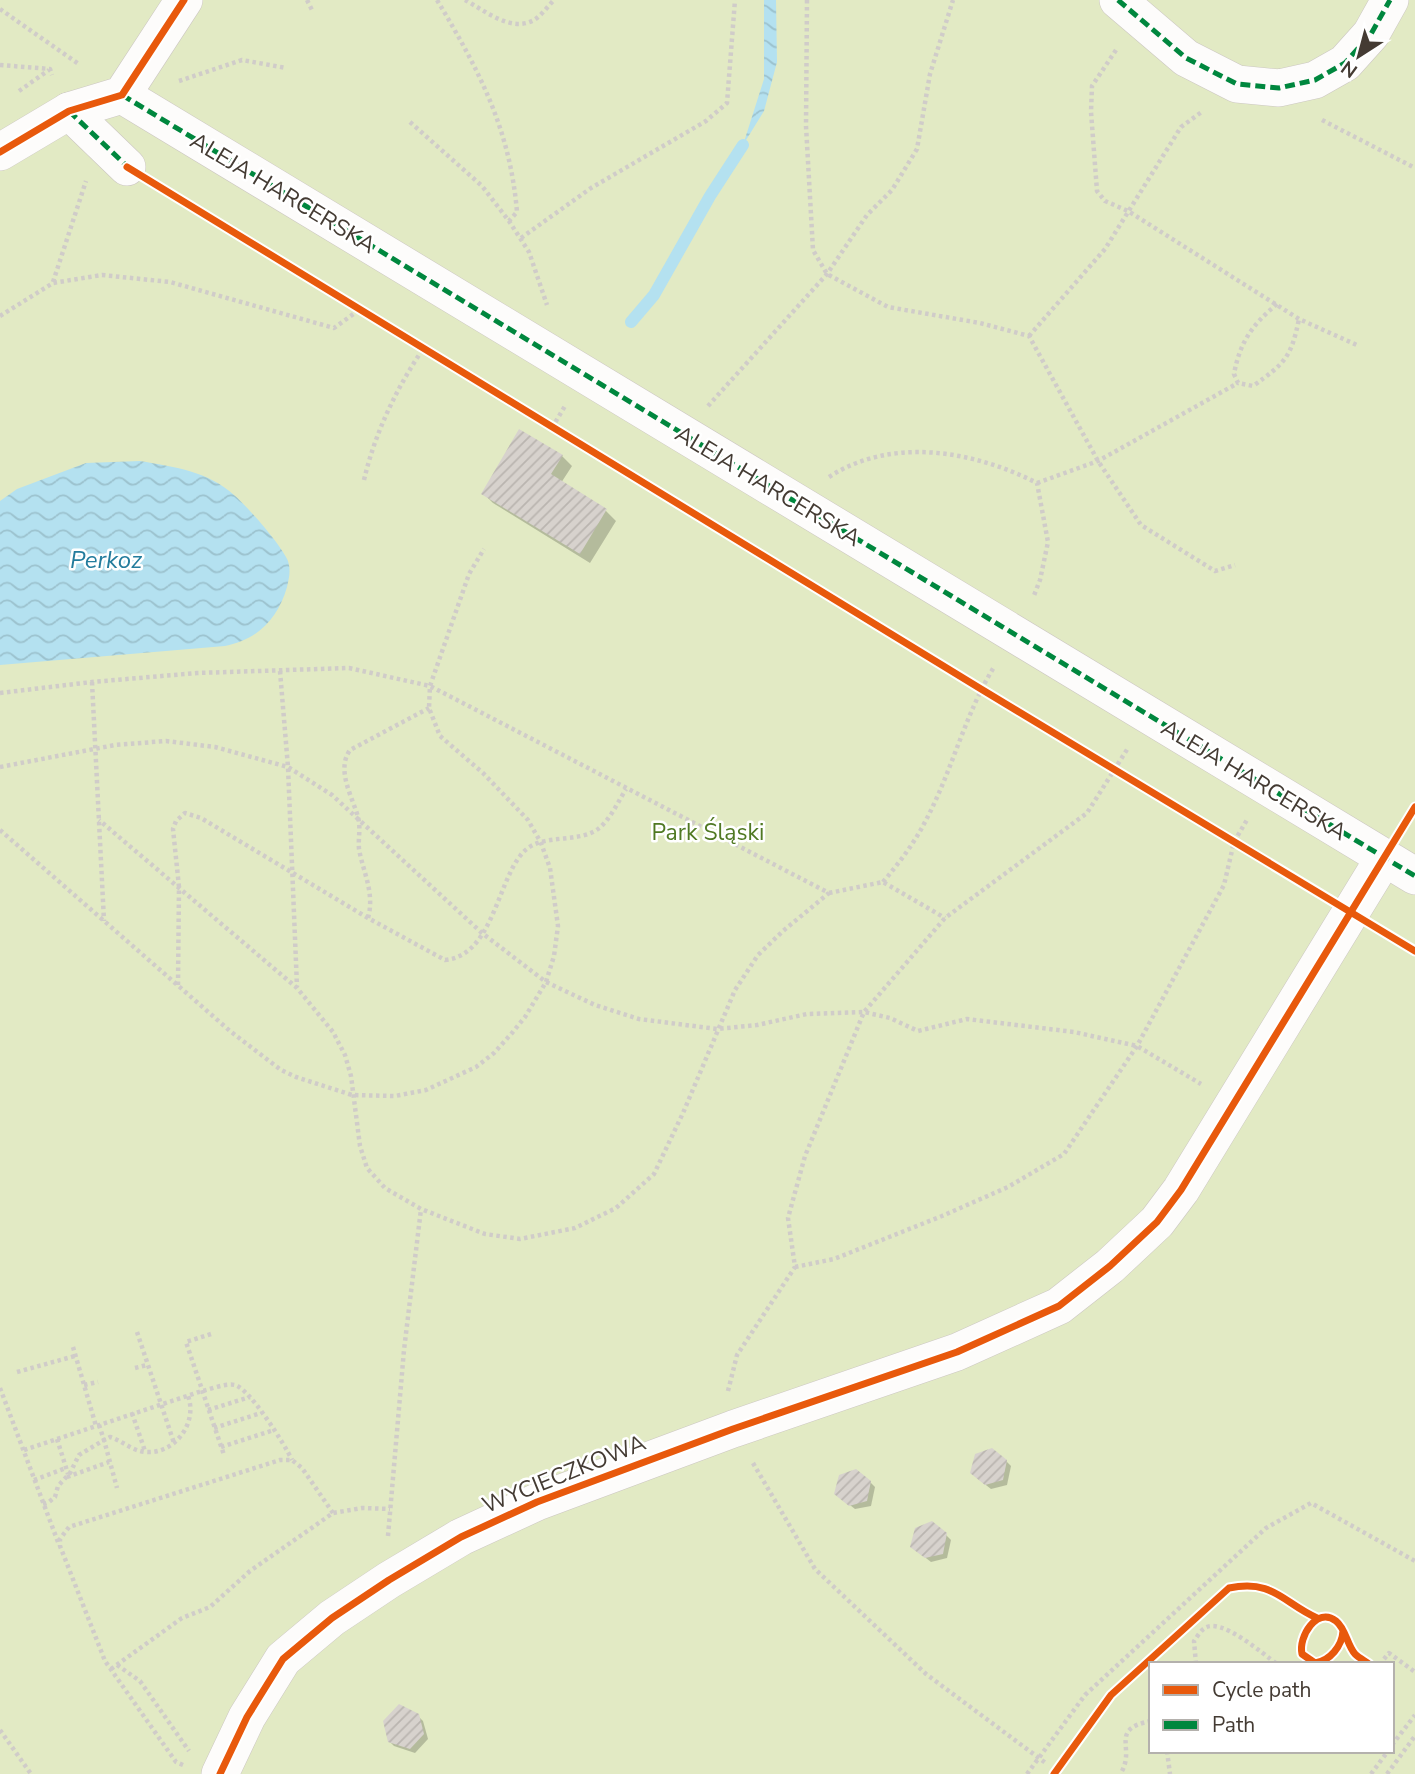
<svg xmlns="http://www.w3.org/2000/svg" width="1415" height="1774" font-family="'Nunito Sans',sans-serif">
  <style>
    .park { fill: #e2eac4; fill-rule: evenodd }
    .water { fill: url(#water-waves) }
    .shadow { fill: #0003 }
    .lines { fill: none; stroke-linecap: round; stroke-linejoin: round }
    .stream { stroke: #b4e1f0; stroke-width: 12 }
    .building { fill: url(#building-hatch) }
    .street-casing { stroke: #ccc7c2; stroke-width: 38 }
    .path { stroke: #d0ccc9; stroke-width: 4.5; stroke-dasharray: 3.5 3.5; stroke-linecap: butt }
    .street { stroke: #fdfcfb; stroke-width: 37 }
    .quiet { stroke: #00873e; stroke-width: 5; stroke-dasharray: 10 5; stroke-linecap: butt }
    .cycleway-casing { stroke: #fff; stroke-width: 11 }
    .cycleway { stroke: #e8590c; stroke-width: 7 }
    .labels { text-anchor: middle; dominant-baseline: central; stroke-width: 5; stroke-linejoin: round; paint-order: stroke }
    .street-label { font-size: 23px; fill: #443b33; stroke: #fff }
    .park-label { font-size: 23px; fill: #507923; stroke: #fff }
    .water-label { font-size: 24px; font-style: italic; fill: #237c9d; stroke: #fff }
  </style>
  <defs>
    <pattern id="water-waves" width="16" height="10" patternUnits="userSpaceOnUse" patternTransform="scale(1.75)"><rect width="16" height="10" fill="#b4e1f0"/><path d="M0 5q4-4 8 0t8 0" fill="none" stroke="#9cc2ce"/></pattern>
    <pattern id="building-hatch" width="6" height="6" patternUnits="userSpaceOnUse" patternTransform="scale(1.75)"><rect width="6" height="6" fill="#d7d2cd"/><path d="M-1 1l2-2M0 6l6-6M5 7l2-2" fill="none" stroke="#bab5b0"/></pattern>
  </defs>
  <rect width="100%" height="100%" fill="#f0ebe6"/>
  <path class="park" d="M0,0H1415V1774H0ZM1151,1664H1392V1751H1151Z"/>
  <g class="water">
    <polygon points="764,0 776,0 777,62 764,111 743,145 764,79"/>
    <path d="M140,461C174,467 208,471 234,495C248,507 281,545 288,561C291,571 289,578 287,587C278,619 257,640 225,646L0,665V501L17,489L86,463Z"/>
  </g>
  <g class="shadow">
    <polygon points="562,456 572,466 561,483 606,511 616,521 590,563 493,503 483,493"/>
    <polygon points="1006,1461 1011,1466 1007,1485 991,1489 977,1478"/>
    <polygon points="870,1482 875,1487 871,1506 855,1509 841,1498"/>
    <polygon points="946,1535 951,1540 947,1558 931,1562 917,1551"/>
    <polygon points="418,1716 423,1721 428,1739 415,1753 394,1746 389,1741"/>
  </g>
  <g class="lines">
    <polyline class="stream" points="631,322 654,295 710,196 743,145"/>
  </g>
  <g class="building">
    <polygon points="519,429 563,455 551,474 607,509 580,554 481,494"/>
    <polygon points="992,1448 1007,1460 1003,1480 985,1485 970,1473 975,1454"/>
    <polygon points="856,1469 871,1481 867,1501 849,1506 834,1494 839,1475"/>
    <polygon points="932,1521 947,1533 943,1554 925,1558 910,1547 915,1528"/>
    <polygon points="399,1704 419,1714 424,1734 410,1749 388,1742 383,1721"/>
  </g>
  <g class="lines">
    <defs>
      <g id="street">
        <polyline points="1118,0 1186,58 1237,84 1279,88 1315,80 1345,63 1371,34 1390,0"/>
        <polyline points="122,95 1415,876"/>
        <polyline points="69,111 127,167"/>
        <polyline points="0,152 69,111 122,95 184,0"/>
        <polyline points="220,1774 247,1717 283,1659 332,1618 389,1580 461,1537 537,1502 733,1429 957,1352 1059,1306 1110,1266 1157,1222 1181,1190 1384,858"/>
      </g>
    </defs>
    <use href="#street" class="street-casing"/>
    <g class="path">
      <polyline points="307,0 312,10"/>
      <path d="M437,0C479,70 510,129 517,212L509,221"/>
      <path d="M465,0C484,10 511,33 534,20C541,16 548,6 554,0"/>
      <polyline points="807,0 806,126 813,250 827,274 888,307 980,323 1029,336 1098,461 1141,525 1215,571 1235,565"/>
      <polyline points="0,9 80,65"/>
      <polyline points="1116,50 1092,86 1091,112 1097,191 1105,201 1128,211 1299,319 1359,346"/>
      <polyline points="0,65 50,69 52,75"/>
      <polyline points="179,81 242,60 286,68"/>
      <polyline points="19,91 49,70"/>
      <polyline points="1322,120 1415,168"/>
      <polyline points="410,122 482,186 509,221 529,252 547,305"/>
      <polyline points="521,238 591,188 706,121 727,103 735,0"/>
      <polyline points="53,282 86,181"/>
      <path d="M1277,304C1252,325 1240,342 1234,374L1238,383L1253,386C1285,363 1291,358 1299,319"/>
      <polyline points="0,316 53,283 102,275 170,282 334,328 359,310"/>
      <polyline points="1029,336 1105,249 1181,127 1203,111"/>
      <polyline points="708,406 827,274 867,215 892,190 917,149 930,74 953,0"/>
      <polyline points="552,428 565,406"/>
      <path d="M829,477C892,436 974,451 1037,483L1048,542L1040,580L1033,598"/>
      <path d="M364,480C375,433 396,389 423,349"/>
      <polyline points="1037,483 1098,461 1238,383"/>
      <polyline points="280,671 288,767 297,987"/>
      <polyline points="92,682 104,921"/>
      <polyline points="0,693 92,682 197,673 349,668 430,686 829,893 783,931 758,955 735,990 683,1113 654,1174 616,1208 575,1228 520,1239 485,1234 421,1209 385,1188 367,1168 360,1146 351,1076 345,1055 333,1032 297,988 99,820"/>
      <polyline points="0,767 115,745 166,741 215,747 288,767 332,795 482,933 546,982 595,1005 639,1019 717,1029 757,1025 807,1014 864,1012 890,1018 918,1031 967,1019 1074,1032 1137,1046 1201,1084"/>
      <polyline points="0,830 230,1031 281,1070 296,1077 352,1095 395,1096 426,1090 476,1067 494,1053 512,1033 525,1017 546,982 554,956 558,926 550,868 541,843 528,820 483,773 440,736 429,708 430,686 469,574 484,549"/>
      <path d="M883,882C900,862 915,842 926,820C952,771 965,714 994,667"/>
      <polyline points="829,893 883,882 945,918"/>
      <path d="M368,918C375,893 363,872 359,849C358,838 361,828 358,817C352,796 336,770 350,750L429,708"/>
      <path d="M178,985L179,887L173,829L176,821L185,813L201,818L368,918L445,960C491,956 497,886 520,856C538,831 575,845 598,829C610,820 618,802 626,789"/>
      <polyline points="795,1267 834,1259 942,1216 1008,1187 1064,1154 1137,1046 1224,885 1234,842 1248,818"/>
      <polyline points="137,1332 174,1443"/>
      <polyline points="211,1334 186,1342 224,1455"/>
      <polyline points="73,1347 96,1426"/>
      <polyline points="135,1368 147,1365"/>
      <polyline points="17,1372 75,1356"/>
      <polyline points="84,1385 98,1382"/>
      <polyline points="0,1388 58,1542"/>
      <polyline points="728,1391 737,1355 795,1267 788,1218 805,1156 864,1012 945,918 1087,813 1128,748"/>
      <polyline points="208,1410 250,1397"/>
      <polyline points="132,1413 145,1451"/>
      <path d="M99,1425L104,1440L110,1437C123,1441 132,1451 146,1452C175,1454 198,1423 188,1396"/>
      <polyline points="214,1428 261,1413"/>
      <polyline points="57,1439 68,1474"/>
      <polyline points="221,1447 274,1430"/>
      <path d="M24,1450L202,1391C212,1389 225,1383 235,1385C250,1389 285,1445 292,1460"/>
      <polyline points="753,1463 815,1569 926,1674 1047,1764"/>
      <polyline points="67,1477 109,1462"/>
      <polyline points="34,1480 66,1468"/>
      <polyline points="43,1504 49,1502 55,1497 58,1486 70,1473 79,1455 104,1440 117,1488"/>
      <polyline points="388,1536 404,1350 421,1209"/>
      <polyline points="1384,1659 1389,1653 1415,1672"/>
      <path d="M1196,1664L1194,1641C1197,1637 1201,1630 1205,1628C1221,1617 1263,1654 1277,1664"/>
      <polyline points="117,1665 140,1681 189,1751"/>
      <polyline points="111,1669 182,1618 210,1607 250,1571 333,1513 362,1508 390,1509"/>
      <polyline points="0,1730 31,1774"/>
      <polyline points="1392,1745 1415,1715"/>
      <polyline points="1167,1751 1170,1774"/>
      <polyline points="183,1765 176,1762 105,1661 60,1546 60,1539 69,1527 280,1460 292,1460 302,1468 333,1513"/>
      <path d="M1122,1771C1135,1747 1109,1729 1151,1721"/>
      <polyline points="1027,1774 1085,1695 1266,1528 1311,1503 1415,1561"/>
      <polyline points="1371,1774 1388,1751"/>
      <polyline points="1387,1774 1415,1736"/>
    </g>
    <use href="#street" class="street"/>
    <g class="quiet">
      <polyline points="1118,0 1186,58 1237,84 1279,88 1315,80 1345,63 1371,34 1390,0"/>
      <polyline points="122,95 1415,876"/>
      <polyline points="69,111 132,171"/>
    </g>
    <defs>
      <g id="cycleway">
        <polyline points="0,152 69,111 122,95 184,0"/>
        <polyline points="127,167 981,689 1415,951"/>
        <path d="M1343,1631C1342,1646 1330,1661 1315,1663L1302,1654C1298,1637 1317,1606 1336,1621C1346,1629 1347,1645 1355,1654C1359,1658 1365,1661 1369,1664"/>
        <polyline points="220,1774 247,1717 283,1659 332,1618 389,1580 461,1537 537,1502 733,1429 957,1352 1059,1306 1110,1266 1157,1222 1181,1190 1415,807"/>
        <path d="M1054,1774L1111,1695L1229,1588C1273,1579 1282,1602 1317,1618"/>
      </g>
    </defs>
    <use href="#cycleway" class="cycleway-casing"/>
    <use href="#cycleway" class="cycleway"/>
  </g>
  <g class="labels">
    <g class="street-label">
      <text transform="translate(283 193) rotate(31)">ALEJA HARCERSKA</text>
      <text transform="translate(768 486) rotate(31)">ALEJA HARCERSKA</text>
      <text transform="translate(1254 780) rotate(31)">ALEJA HARCERSKA</text>
      <text transform="translate(564 1474) rotate(-22)">WYCIECZKOWA</text>
    </g>
    <g class="park-label">
      <text x="708" y="832">Park Śląski</text>
    </g>
    <g class="water-label">
      <text x="106" y="560">Perkoz</text>
    </g>
  </g>
  <rect x="1149" y="1662" width="245" height="91" fill="#ffffff" stroke="#b4b1ad" stroke-width="2"/>
  <rect x="1163" y="1685" width="35" height="10" fill="#e8590c" stroke="#b4b1ad" stroke-width="2"/>
  <text x="1212" y="1697" font-size="21" fill="#443b33">Cycle path</text>
  <rect x="1163" y="1720" width="35" height="10" fill="#00873e" stroke="#b4b1ad" stroke-width="2"/>
  <text x="1212" y="1732" font-size="21" fill="#443b33">Path</text>
  <g transform="translate(1359 56) rotate(216)" stroke="#ffffff" stroke-width="5" paint-order="stroke">
  <path d="M0-5L12 26L0 18L-12 26Z" fill="#443b33"/>
  <text y="-10" font-size="19" font-weight="bold" text-anchor="middle" fill="#443b33">N</text>
  </g>
</svg>
